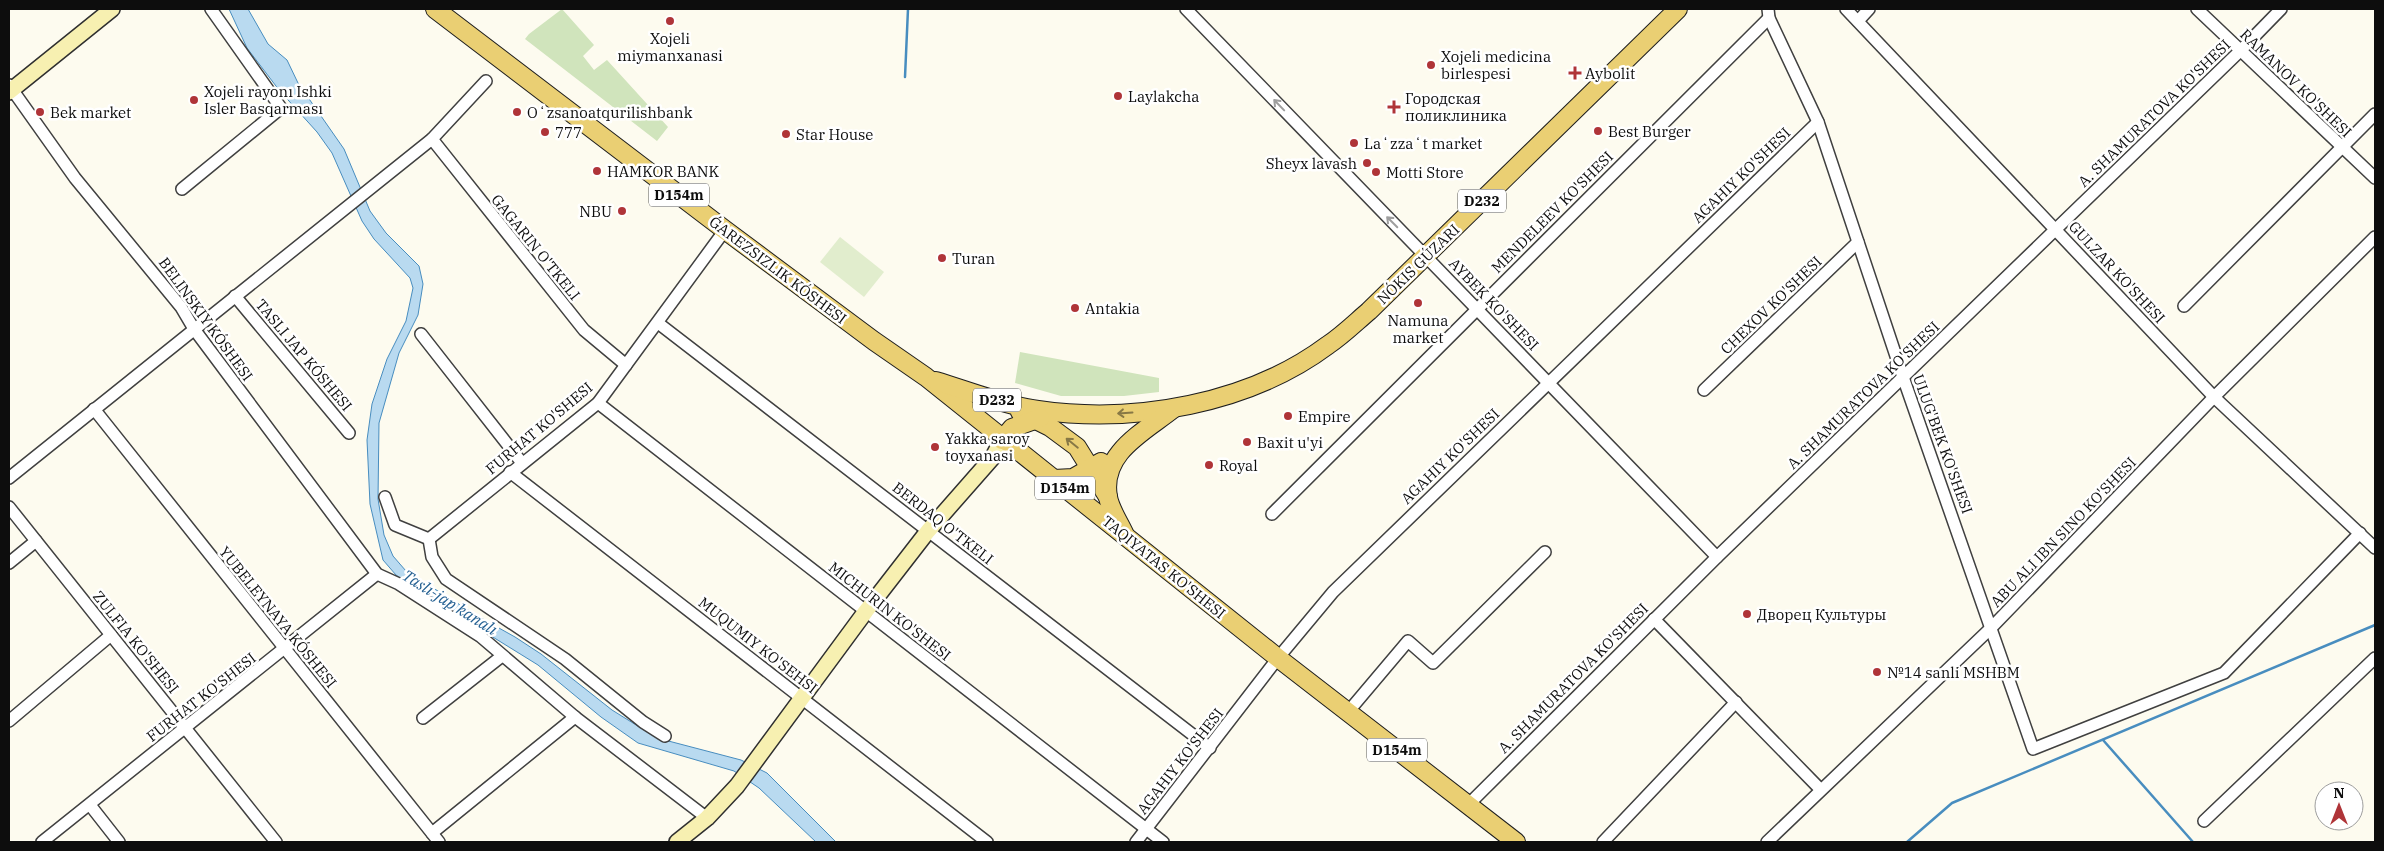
<svg xmlns="http://www.w3.org/2000/svg" width="2384" height="851" font-family="'IBM Plex Serif',serif">
  <style>
    .green { fill: #d0e4bc }
    .pitch { fill: #e1edcd }
    .water { fill: #b9daf0; stroke: #488dbf }
    .lines { fill: none; stroke-linecap: round; stroke-linejoin: round }
    .stream { stroke: #488dbf; stroke-width: 2.5 }
    .street-casing { stroke: #404040; stroke-width: 14 }
    .secondary-casing { stroke: #2f2f2f; stroke-width: 18 }
    .primary-casing { stroke: #1e1e1e; stroke-width: 20 }
    .street { stroke: #fff; stroke-width: 11 }
    .secondary { stroke: #f7f0b1; stroke-width: 15 }
    .primary { stroke: #eacf73; stroke-width: 18 }
    .oneway { stroke: #9e9e9e }
    .oneway2 { stroke: #877845 }
    .poi-dot { fill: #af3438; stroke: #fff; stroke-width: 2 }
    .labels { text-anchor: middle; dominant-baseline: central; stroke-width: 5; stroke-linejoin: round; paint-order: stroke }
    .shield { fill: #fff; stroke: #565656; stroke-width: 1 }
    .shield-label { font-size: 14px; font-weight: bold; fill: #0d0d0d }
    .poi-label { font-size: 15px; fill: #0d0d0d; stroke: #fff; text-anchor: start }
    .street-label { font-size: 15px; fill: #0d0d0d; stroke: #fff }
    .water-label { font-size: 16px; font-style: italic; fill: #246092; stroke: #fff }
  </style>
  <rect width="100%" height="100%" fill="#fdfbef"/>
  <g class="green">
    <polygon points="562,9 594,45 583,56 594,70 607,60 668,127 657,141 525,39 529,34"/>
    <polygon points="1020,352 1159,378 1159,392 1124,396 1061,396 1015,383"/>
  </g>
  <polygon class="pitch" points="840,237 884,272 864,297 820,262"/>
  <polygon class="water" points="229,9 248,9 268,44 287,60 298,83 344,149 370,211 386,233 419,266 423,284 418,315 399,353 379,423 378,499 384,535 393,556 406,571 481,618 515,637 541,654 612,710 657,738 741,760 767,773 836,842 816,842 759,788 734,771 638,743 601,717 538,665 412,587 396,575 383,560 370,504 367,440 372,404 387,359 406,321 413,288 410,278 374,239 362,221 332,153 317,132 279,90 247,48"/>
  <g class="lines">
    <g class="stream">
      <polyline points="905,77 908,9"/>
      <polyline points="2103,740 2193,842"/>
      <polyline points="1907,842 1952,803 2375,625"/>
    </g>
    <defs>
      <g id="street">
        <path d="M1186,9C1362,193 1541,373 1717,557"/>
        <polyline points="1768,9 1769,18 1818,122 1903,377 2033,749 2224,673 2360,533"/>
        <polyline points="1846,9 2214,397 2375,548"/>
        <polyline points="2197,9 2375,178"/>
        <polyline points="1858,21 1869,9"/>
        <polyline points="9,85 75,178 181,307 194,329 377,574 399,584 480,636 575,717 707,818"/>
        <polyline points="432,139 584,330 626,365"/>
        <polyline points="182,189 281,108 211,9"/>
        <polyline points="235,296 349,433"/>
        <polyline points="2184,306 2375,114"/>
        <polyline points="658,323 1210,748"/>
        <polyline points="421,334 522,463"/>
        <polyline points="1704,390 1858,242"/>
        <polyline points="598,403 1163,842"/>
        <polyline points="94,409 439,842"/>
        <polyline points="510,472 987,842"/>
        <polyline points="9,478 432,139 486,81"/>
        <polyline points="385,497 395,525 429,539"/>
        <polyline points="9,507 276,842"/>
        <polyline points="1272,514 1769,18"/>
        <polyline points="429,539 598,403 725,230"/>
        <polyline points="429,539 432,557 446,579 565,659 643,722 665,736"/>
        <polyline points="9,563 36,541"/>
        <polyline points="1654,619 1820,789"/>
        <polyline points="1348,712 1408,641 1433,663 1545,552"/>
        <polyline points="423,718 502,656"/>
        <polyline points="9,721 111,635"/>
        <polyline points="90,805 119,842"/>
        <polyline points="1468,805 1717,557 2240,51 2281,9"/>
        <polyline points="2204,821 2375,658"/>
        <polyline points="432,833 575,717"/>
        <polyline points="42,842 377,574"/>
        <polyline points="1136,842 1278,658 1333,592 1818,122"/>
        <polyline points="1603,842 1736,702"/>
        <polyline points="1767,842 1992,627 2214,397 2375,237"/>
      </g>
      <g id="secondary">
        <polyline points="9,92 112,9"/>
        <polyline points="677,842 707,818 737,786 866,611 928,531 993,457 1002,440"/>
      </g>
      <g id="primary">
        <polyline points="435,9 725,230 874,341 926,377 1278,658 1516,842"/>
        <path d="M936,381C969,391 1004,405 1038,410C1135,424 1249,404 1328,345C1343,335 1356,322 1369,311L1678,9"/>
        <polyline points="1020,412 1050,427 1077,447 1108,497"/>
        <polyline points="1002,440 1012,428 1040,418"/>
        <polyline points="1054,479 1073,478 1101,462"/>
        <path d="M1124,533C1119,522 1110,509 1108,497C1100,453 1144,432 1173,409"/>
      </g>
    </defs>
    <use href="#street" class="street-casing"/>
    <use href="#secondary" class="secondary-casing"/>
    <use href="#primary" class="primary-casing"/>
    <use href="#street" class="street"/>
    <use href="#secondary" class="secondary"/>
    <use href="#primary" class="primary"/>
  </g>
  <defs><path id="oneway-shaft" d="M-6 0H5M1.5-3L5.5 0L1.5 3" fill="none" stroke-width="1.6" stroke-linecap="round" stroke-linejoin="round" transform="scale(1.25)"/></defs>
  <g class="oneway">
    <use href="#oneway-shaft" transform="translate(1279 105) rotate(-134)"/>
    <use href="#oneway-shaft" transform="translate(1392 222) rotate(-135)"/>
  </g>
  <g class="oneway2">
    <use href="#oneway-shaft" transform="translate(1125 413) rotate(176)"/>
    <use href="#oneway-shaft" transform="translate(1072 443) rotate(-141)"/>
  </g>
  <g class="poi-dot">
    <circle cx="670" cy="21" r="5"/>
    <circle cx="1431" cy="65" r="5"/>
    <path d="M1572.5 65.5h5v5h5v5h-5v5h-5v-5h-5v-5h5z"/>
    <circle cx="1118" cy="96" r="5"/>
    <circle cx="194" cy="100" r="5"/>
    <path d="M1391.5 99.5h5v5h5v5h-5v5h-5v-5h-5v-5h5z"/>
    <circle cx="40" cy="112" r="5"/>
    <circle cx="517" cy="112" r="5"/>
    <circle cx="1598" cy="131" r="5"/>
    <circle cx="545" cy="132" r="5"/>
    <circle cx="786" cy="134" r="5"/>
    <circle cx="1354" cy="143" r="5"/>
    <circle cx="1367" cy="163" r="5"/>
    <circle cx="597" cy="171" r="5"/>
    <circle cx="1376" cy="172" r="5"/>
    <circle cx="622" cy="211" r="5"/>
    <circle cx="942" cy="258" r="5"/>
    <circle cx="1418" cy="303" r="5"/>
    <circle cx="1075" cy="308" r="5"/>
    <circle cx="1288" cy="416" r="5"/>
    <circle cx="1247" cy="442" r="5"/>
    <circle cx="935" cy="447" r="5"/>
    <circle cx="1209" cy="465" r="5"/>
    <circle cx="1747" cy="614" r="5"/>
    <circle cx="1877" cy="672" r="5"/>
  </g>
  <g class="labels">
    <g class="shield">
      <rect x="649" y="183.5" width="60" height="23" rx="4"/>
      <rect x="1458" y="189.5" width="48" height="23" rx="4"/>
      <rect x="973" y="388.5" width="48" height="23" rx="4"/>
      <rect x="1035" y="476.5" width="60" height="23" rx="4"/>
      <rect x="1367" y="738.5" width="60" height="23" rx="4"/>
    </g>
    <g class="shield-label">
      <text x="679" y="195">D154m</text>
      <text x="1482" y="201">D232</text>
      <text x="997" y="400">D232</text>
      <text x="1065" y="488">D154m</text>
      <text x="1397" y="750">D154m</text>
    </g>
    <g class="poi-label">
      <text x="670" y="38" text-anchor="middle">Xojeli<tspan x="670" dy="17">miymanxanasi</tspan></text>
      <text x="1441" y="56">Xojeli medicina<tspan x="1441" dy="17">birlespesi</tspan></text>
      <text x="1585" y="73">Aybolit</text>
      <text x="204" y="91">Xojeli rayonı Ishki<tspan x="204" dy="17">Isler Basqarması</tspan></text>
      <text x="1128" y="96">Laylakcha</text>
      <text x="1405" y="98">Городская<tspan x="1405" dy="17">поликлиника</tspan></text>
      <text x="50" y="112">Bek market</text>
      <text x="527" y="112">Oʻzsanoatqurilishbank</text>
      <text x="1608" y="131">Best Burger</text>
      <text x="555" y="132">777</text>
      <text x="796" y="134">Star House</text>
      <text x="1364" y="143">Laʻzzaʻt market</text>
      <text x="1357" y="163" text-anchor="end">Sheyx lavash</text>
      <text x="607" y="171">HAMKOR BANK</text>
      <text x="1386" y="172">Motti Store</text>
      <text x="612" y="211" text-anchor="end">NBU</text>
      <text x="952" y="258">Turan</text>
      <text x="1085" y="308">Antakia</text>
      <text x="1418" y="320" text-anchor="middle">Namuna<tspan x="1418" dy="17">market</tspan></text>
      <text x="1298" y="416">Empire</text>
      <text x="945" y="438">Yakka saroy<tspan x="945" dy="17">toyxanasi</tspan></text>
      <text x="1257" y="442">Baxit u'yi</text>
      <text x="1219" y="465">Royal</text>
      <text x="1757" y="614">Дворец Культуры</text>
      <text x="1887" y="672">№14 sanli MSHBM</text>
    </g>
    <g class="street-label">
      <text transform="translate(2296 83) rotate(44)">RAMANOV KO'SHESI</text>
      <text transform="translate(2154 113) rotate(-44)">A. SHAMURATOVA KO'SHESI</text>
      <text transform="translate(1741 175) rotate(-44)">AGAHIY KO'SHESI</text>
      <text transform="translate(1552 212) rotate(-45)">MENDELEEV KO'SHESI</text>
      <text transform="translate(536 247) rotate(51)">GAGARIN O'TKELI</text>
      <text transform="translate(1418 264) rotate(-44)">NÓKIS GÚZARI</text>
      <text transform="translate(778 270) rotate(37)">ǴAREZSIZLIK KÓSHESI</text>
      <text transform="translate(2117 272) rotate(47)">GULZAR KO'SHESI</text>
      <text transform="translate(1494 304) rotate(46)">AYBEK KO'SHESI</text>
      <text transform="translate(1771 305) rotate(-44)">CHEXOV KO'SHESI</text>
      <text transform="translate(206 319) rotate(54)">BELINSKIY KÓSHESI</text>
      <text transform="translate(304 355) rotate(50)">TASLI JAP KÓSHESI</text>
      <text transform="translate(1863 395) rotate(-44)">A. SHAMURATOVA KO'SHESI</text>
      <text transform="translate(539 428) rotate(-40)">FURHAT KO'SHESI</text>
      <text transform="translate(1943 444) rotate(70)">ULUG'BEK KO'SHESI</text>
      <text transform="translate(1450 456) rotate(-44)">AGAHIY KO'SHESI</text>
      <text transform="translate(943 523) rotate(38)">BERDAQ O'TKELI</text>
      <text transform="translate(2063 532) rotate(-46)">ABU ALI IBN SINO KO'SHESI</text>
      <text transform="translate(1164 567) rotate(39)">TAQIYATAS KO'SHESI</text>
      <text transform="translate(890 611) rotate(38)">MICHURIN KO'SHESI</text>
      <text transform="translate(278 617) rotate(51)">YUBELEYNAYA KÓSHESI</text>
      <text transform="translate(136 642) rotate(51)">ZULFIA KO'SHESI</text>
      <text transform="translate(758 645) rotate(38)">MUQUMIY KO'SEHSI</text>
      <text transform="translate(1573 678) rotate(-45)">A. SHAMURATOVA KO'SHESI</text>
      <text transform="translate(201 697) rotate(-38)">FURHAT KO'SHESI</text>
      <text transform="translate(1180 761) rotate(-52)">AGAHIY KO'SHESI</text>
    </g>
    <g class="water-label">
      <text transform="translate(450 602) rotate(32)">Taslı-jap kanalı</text>
    </g>
  </g>
  <rect width="2384" height="851" fill="none" stroke="#0d0d0d" stroke-width="20"/>
  <g transform="translate(2339 806)"><circle r="24" fill="#ffffff" stroke="#9e9e9e"/>
  <path d="M0-4L9 19L0 12L-9 19Z" fill="#af3438"/>
  <text y="-8" font-size="14" font-weight="bold" text-anchor="middle" fill="#0d0d0d">N</text>
  </g>
</svg>
